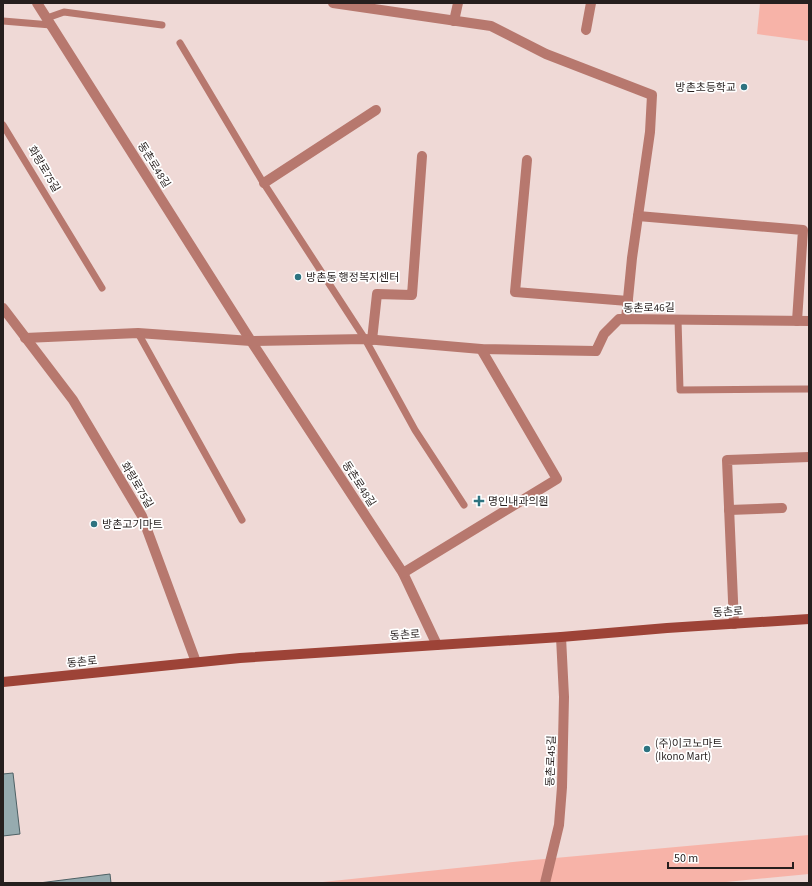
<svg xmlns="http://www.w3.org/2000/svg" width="812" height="886" font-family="'Source Sans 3','Noto Sans KR',sans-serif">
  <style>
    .green { fill: #f7b3a8 }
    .building { fill: #96abaf; stroke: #4e6165 }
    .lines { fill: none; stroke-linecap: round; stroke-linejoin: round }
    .lane { stroke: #b7786e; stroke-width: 7 }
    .street { stroke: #b7786e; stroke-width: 10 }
    .secondary { stroke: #9d4337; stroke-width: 10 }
    .poi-dot { fill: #2d7380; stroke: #fff; stroke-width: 1.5 }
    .labels { text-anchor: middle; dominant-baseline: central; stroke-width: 3.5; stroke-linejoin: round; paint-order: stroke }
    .poi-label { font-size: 11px; fill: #261f1e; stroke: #fff; text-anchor: start }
    .street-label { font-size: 11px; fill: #261f1e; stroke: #fff }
  </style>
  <rect width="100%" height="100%" fill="#efd9d6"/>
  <g class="green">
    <polygon points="760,3 809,3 809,41 757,34"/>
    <polygon points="809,835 809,874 716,883 313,883 533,860"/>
  </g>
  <g class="building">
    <polygon points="13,773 20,834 3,836 3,774"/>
    <polygon points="110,874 111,883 39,883"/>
  </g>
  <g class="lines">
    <g class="lane">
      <polyline points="47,18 64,12 162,25"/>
      <polyline points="3,21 51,25"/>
      <polyline points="180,43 261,179 365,339 415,430 464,505"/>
      <polyline points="3,125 102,288"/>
      <polyline points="678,319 680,390 809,389"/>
      <polyline points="138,333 242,520"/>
    </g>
    <g class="street">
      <polyline points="37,3 251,341 403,573 437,645"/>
      <polyline points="333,3 491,26 546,54 652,95 650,132 632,258 626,319"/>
      <polyline points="454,21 458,3"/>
      <polyline points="586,30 591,3"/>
      <polyline points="527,160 515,292 628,301"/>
      <polyline points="264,183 376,110"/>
      <polyline points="638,216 803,230 797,321"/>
      <polyline points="3,308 73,400 142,516 196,662"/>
      <polyline points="25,338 138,333 251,341 365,339 481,349 596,351 604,334 619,319 809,321"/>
      <polyline points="372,340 377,294 412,295 422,156"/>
      <polyline points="729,510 782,508"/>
      <polyline points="403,573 557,479 481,349"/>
      <polyline points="734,624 727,460 809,457"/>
      <polyline points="545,883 559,825 562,787 564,697 561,637"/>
    </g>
    <polyline class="secondary" points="3,682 240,658 561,637 667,628 809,619"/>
  </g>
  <g class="poi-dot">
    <circle cx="744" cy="87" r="4"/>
    <circle cx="298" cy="277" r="4"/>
    <path d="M477 495h4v4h4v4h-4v4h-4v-4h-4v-4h4z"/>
    <circle cx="94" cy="524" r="4"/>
    <circle cx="647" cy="749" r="4"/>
  </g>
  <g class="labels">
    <g class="poi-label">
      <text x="736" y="87" text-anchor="end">방촌초등학교</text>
      <text x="306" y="277">방촌동 행정복지센터</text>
      <text x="488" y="501">명인내과의원</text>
      <text x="102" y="524">방촌고기마트</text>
      <text x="655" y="743">(주)이코노마트<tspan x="655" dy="13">(Ikono Mart)</tspan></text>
    </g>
    <g class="street-label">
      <text transform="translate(154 165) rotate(58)">동촌로48길</text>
      <text transform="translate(44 169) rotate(59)">화랑로75길</text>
      <text transform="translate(649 308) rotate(-1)">동촌로46길</text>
      <text transform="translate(359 484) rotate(57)">동촌로48길</text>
      <text transform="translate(137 485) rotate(59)">화랑로75길</text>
      <text transform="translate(728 612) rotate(-4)">동촌로</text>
      <text transform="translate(405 635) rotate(-4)">동촌로</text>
      <text transform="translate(82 662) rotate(-6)">동촌로</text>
      <text transform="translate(551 761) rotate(-88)">동촌로45길</text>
    </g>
  </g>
  <rect width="812" height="886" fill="none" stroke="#261f1e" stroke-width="8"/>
  <path d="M668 862v6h125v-6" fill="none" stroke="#261f1e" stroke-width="2"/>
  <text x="674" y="862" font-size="12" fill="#261f1e" stroke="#ffffff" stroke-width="3" paint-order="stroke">50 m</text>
</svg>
